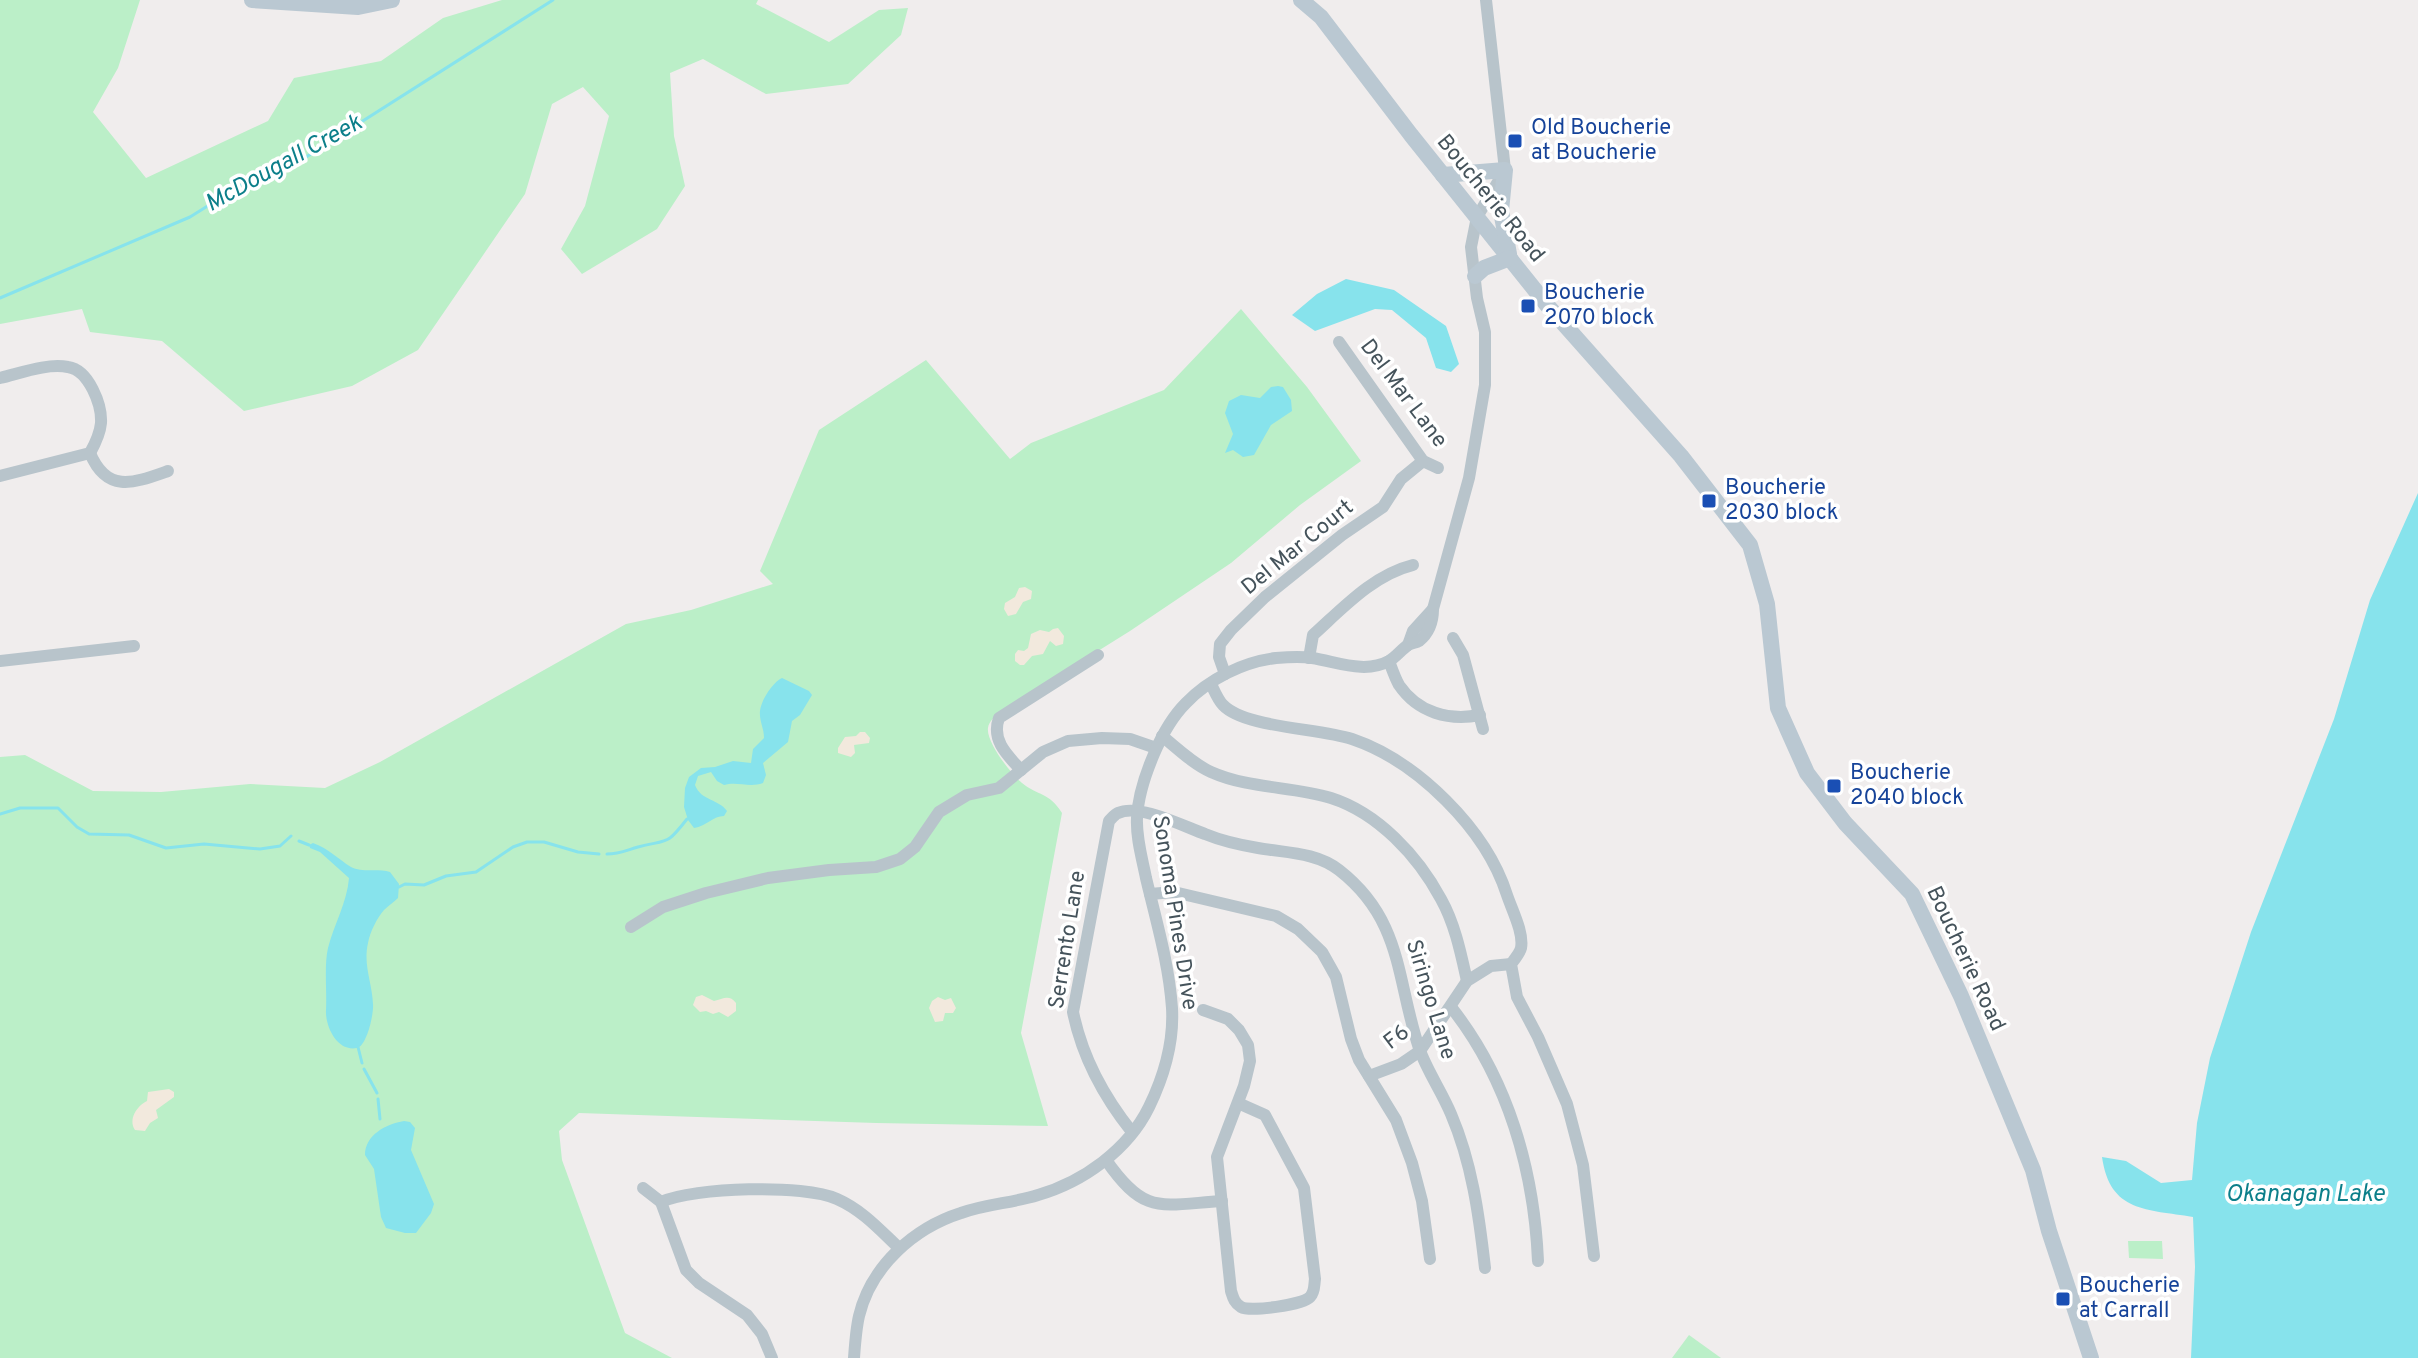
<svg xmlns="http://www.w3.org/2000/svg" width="2418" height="1358" font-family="Overpass,sans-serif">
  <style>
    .green { fill: #bbefc8 }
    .sand { fill: #f2e9dd }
    .water { fill: #87e3ec }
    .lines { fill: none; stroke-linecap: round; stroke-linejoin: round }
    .stream { stroke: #87e3ec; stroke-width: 3 }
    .street { stroke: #b8c4cb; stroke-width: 12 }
    .secondary { stroke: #bac8d2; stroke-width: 16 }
    .transit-dot { fill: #1a4fb4; stroke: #fff; stroke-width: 3 }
    .labels { text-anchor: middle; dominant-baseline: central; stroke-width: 7; stroke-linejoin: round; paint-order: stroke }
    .transit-label { font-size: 22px; fill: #164399; stroke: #fff; text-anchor: start }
    .street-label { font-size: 22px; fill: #45535b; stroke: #fff }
    .water-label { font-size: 24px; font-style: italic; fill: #0c7f8a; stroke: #fff }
  </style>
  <rect width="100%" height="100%" fill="#f0eded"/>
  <g class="green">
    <polygon points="0,0 140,0 118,68 93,112 146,178 268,121 294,78 381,61 443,18 502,0 758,0 756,4 829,42 879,10 908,8 901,35 848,84 766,94 703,59 670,73 674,136 685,186 657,229 582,274 561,249 585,206 609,116 583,87 552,104 525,194 418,350 352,386 244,411 162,341 90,332 82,309 0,324"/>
    <path d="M1241,309L1307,387L1361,461L1300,505L1231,563L1130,631L999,713C994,718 989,721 988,728C986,742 1011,774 1022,783C1038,796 1049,792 1062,813L1021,1033L1048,1126L876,1123L579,1113L559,1131L562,1160L625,1333L672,1358H0V757L25,755L93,791L161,792L250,784L325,788L380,762L626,624L691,610L773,584L760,571L819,430L926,360L1010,459L1031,443L1164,390Z"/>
    <polygon points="2128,1241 2162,1241 2163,1259 2129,1258"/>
    <polygon points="1689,1335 1721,1358 1672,1358"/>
  </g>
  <g class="sand">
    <polygon points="1025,587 1032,591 1031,599 1023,602 1016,614 1008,616 1004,609 1005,603 1015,597 1019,588"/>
    <polygon points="1058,628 1064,636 1063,644 1056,646 1050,641 1043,654 1032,656 1024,665 1020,665 1015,661 1015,654 1018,650 1024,651 1028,648 1031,634 1040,630 1049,632 1053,629"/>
    <polygon points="860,732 865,732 870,738 869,743 854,745 855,753 851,757 838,753 838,748 845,737 856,736"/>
    <path d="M702,995L714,1001C723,999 729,994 736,1003V1011L728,1017L719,1012L713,1014L706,1011L700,1012L693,1005L696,997Z"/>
    <polygon points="938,997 945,1000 951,998 956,1008 953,1013 945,1013 943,1021 935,1022 929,1008 932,1001"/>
    <path d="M169,1089L174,1092V1097L156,1110L158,1118L150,1123L145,1131L135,1130C128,1119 137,1106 147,1101L148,1092Z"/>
  </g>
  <g class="water">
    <polygon points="1346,279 1394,290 1446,326 1459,364 1451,372 1436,368 1426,338 1392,310 1375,309 1315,331 1292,315 1317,294"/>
    <polygon points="1278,386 1283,387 1291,400 1292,411 1271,425 1254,455 1243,457 1233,450 1225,453 1233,434 1225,413 1229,401 1241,395 1260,398 1271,387"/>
    <path d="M2418,493V1358H2191L2195,1267L2193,1217C2147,1209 2110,1213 2102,1157L2126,1161L2161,1183L2192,1180L2197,1123L2210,1058L2251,932L2334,719L2370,600Z"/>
    <path d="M782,678L809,691L812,695L800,715L792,721L788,742L763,763L766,775L763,783C749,788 737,781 724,785L717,781L711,772L698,776L695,785C701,801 719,799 727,811L724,816C713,816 707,826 694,828L688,820L684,807L685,788L689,777L701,768L715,767L733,761L751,763L753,749L764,738C764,728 759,720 760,711C761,700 773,682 782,678Z"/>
    <path d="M313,843C328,848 338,859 351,867C362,873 378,868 390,872L399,884L398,898C394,902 388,906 384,910C377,918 370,932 368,943C363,965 372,982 373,1004C374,1013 367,1046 357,1048C337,1052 325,1026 326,1010C327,991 324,965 328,948C334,924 347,903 349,878L320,852L310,848L309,845Z"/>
    <path d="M404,1121L410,1122L415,1128L411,1150L434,1204L431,1213L416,1233H405L386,1228L381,1217L374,1169L365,1155C365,1135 386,1124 404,1121Z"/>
  </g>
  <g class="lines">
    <g class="stream">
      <polyline points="0,298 190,217 254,177 303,159 553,0"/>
      <polyline points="0,814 20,808 58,808 77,827 89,834 129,835 166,848 204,844 260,849 280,846 291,836"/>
      <polyline points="299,841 309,845"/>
      <path d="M607,854C619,854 627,850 638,847C669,839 666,846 687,819"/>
      <polyline points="399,887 405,884 424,885 446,876 476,872 513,847 527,842 544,842 578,852 599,854"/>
      <polyline points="358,1047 362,1063"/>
      <polyline points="364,1069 377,1093"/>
      <polyline points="378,1099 380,1119"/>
    </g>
    <g class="street">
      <polyline points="1339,342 1423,461 1438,468"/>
      <path d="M0,378C21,373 47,363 68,367C89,370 102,405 101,423C100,434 95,444 90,453L0,476"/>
      <path d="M90,453C107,494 134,483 168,471"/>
      <polyline points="1453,638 1463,655 1483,729"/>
      <polyline points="1408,645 1413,631 1433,609"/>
      <path d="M1309,658L1313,635C1343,608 1373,575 1413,565"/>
      <polyline points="0,661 134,646"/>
      <path d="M1389,661C1392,669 1395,678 1399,685C1418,713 1449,721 1480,715"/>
      <polyline points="1225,674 1219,657 1220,644 1231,630 1265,597 1342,535 1383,507 1401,479 1423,461"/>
      <path d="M1211,684C1214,690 1218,700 1223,705C1245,728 1319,728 1352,739C1417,761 1486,829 1507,895C1512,910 1524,933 1521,948C1520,953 1514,960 1511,964L1517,997L1538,1037L1567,1104L1583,1165L1594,1256"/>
      <path d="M1162,736C1177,748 1193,764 1211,772C1249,789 1292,786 1331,798C1378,813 1418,856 1441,899C1455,924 1461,954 1467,981"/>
      <path d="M1021,770C1007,755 991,740 999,718L1098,655"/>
      <polyline points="1150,894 1174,892 1276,916 1298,929 1322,952 1336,977 1351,1039 1359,1060 1396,1120 1412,1163 1422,1201 1430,1259"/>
      <polyline points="631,927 663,907 706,893 768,878 829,870 876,867 900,859 915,847 939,812 967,795 999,788 1043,752 1068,741 1102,738 1130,739 1156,748"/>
      <path d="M1451,1007C1508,1079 1534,1170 1538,1261"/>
      <path d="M1203,1010L1228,1019L1239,1030L1248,1045L1250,1061L1244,1086L1217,1157L1231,1291C1233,1297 1234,1303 1241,1307C1250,1312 1303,1305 1310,1297C1315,1292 1314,1285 1315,1279L1304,1188L1265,1115L1238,1103"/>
      <polyline points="1369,1076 1401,1064 1420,1051 1467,981 1491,966 1511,964"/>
      <path d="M1132,1132C1104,1097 1082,1056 1073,1012L1109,821C1112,818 1115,814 1118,813C1139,803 1185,827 1205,834C1222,841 1240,845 1258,848C1286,853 1316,852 1339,870C1403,920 1396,979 1419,1048C1427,1071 1442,1092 1451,1114C1472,1163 1479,1215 1485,1268"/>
      <path d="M1106,1160C1145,1216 1160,1205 1222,1201"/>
      <polyline points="643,1188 661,1202"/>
      <path d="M772,1358L762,1334L747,1315L699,1283L686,1270L661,1202C694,1187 804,1184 837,1199C862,1210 879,1229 899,1248"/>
      <path d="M854,1358C855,1344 856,1329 859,1316C871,1266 914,1228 961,1213C986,1204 1013,1203 1038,1195C1083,1182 1128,1150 1149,1107C1164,1076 1174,1043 1172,1008C1169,964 1156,920 1146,878C1142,858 1136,838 1137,818C1138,795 1145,775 1154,754C1162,735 1171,718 1186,703C1209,679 1243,662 1276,658C1287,657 1301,656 1312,658C1338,662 1365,674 1389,661C1396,657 1401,650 1408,645C1411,643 1416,643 1419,641C1429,633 1433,621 1433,609L1469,478L1485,385V332L1477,298L1471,247L1477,217L1505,170L1486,0"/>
    </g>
    <g class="secondary">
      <polyline points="252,0 358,7 392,0"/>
      <polyline points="1301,0 1321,17 1411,135 1547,305 1681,456 1750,545 1767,604 1778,708 1807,773 1845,823 1912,894 1961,996 2033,1170 2049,1231 2091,1358"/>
      <polyline points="1443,175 1505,170 1501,211 1509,254"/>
      <polyline points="1475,276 1484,268 1510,258"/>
    </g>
  </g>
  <g class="transit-dot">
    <rect x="1507" y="133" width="16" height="16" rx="4"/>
    <rect x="1520" y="298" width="16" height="16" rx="4"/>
    <rect x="1701" y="493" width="16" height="16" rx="4"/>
    <rect x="1826" y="778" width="16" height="16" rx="4"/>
    <rect x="2055" y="1291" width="16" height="16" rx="4"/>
  </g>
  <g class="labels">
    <g class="transit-label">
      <text x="1531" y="128">Old Boucherie<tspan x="1531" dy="25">at Boucherie</tspan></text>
      <text x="1544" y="293">Boucherie<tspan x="1544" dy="25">2070 block</tspan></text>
      <text x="1725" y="488">Boucherie<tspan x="1725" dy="25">2030 block</tspan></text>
      <text x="1850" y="773">Boucherie<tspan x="1850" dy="25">2040 block</tspan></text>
      <text x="2079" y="1286">Boucherie<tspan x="2079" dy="25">at Carrall</tspan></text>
    </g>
    <g class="street-label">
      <text transform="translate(1490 199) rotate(51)">Boucherie Road</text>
      <text transform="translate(1403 394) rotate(53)">Del Mar Lane</text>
      <text transform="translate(1298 548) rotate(-39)">Del Mar Court</text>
      <text transform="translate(1174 913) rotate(81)">Sonoma Pines Drive</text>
      <text transform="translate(1068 940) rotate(-81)">Serrento Lane</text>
      <text transform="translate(1965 959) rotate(65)">Boucherie Road</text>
      <text transform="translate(1430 1000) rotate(73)">Siringo Lane</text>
      <text transform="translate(1397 1038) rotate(-37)">F6</text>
    </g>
    <g class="water-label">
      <text transform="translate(284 164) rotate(-29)">McDougall Creek</text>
      <text x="2305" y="1195">Okanagan Lake</text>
    </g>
  </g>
</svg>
